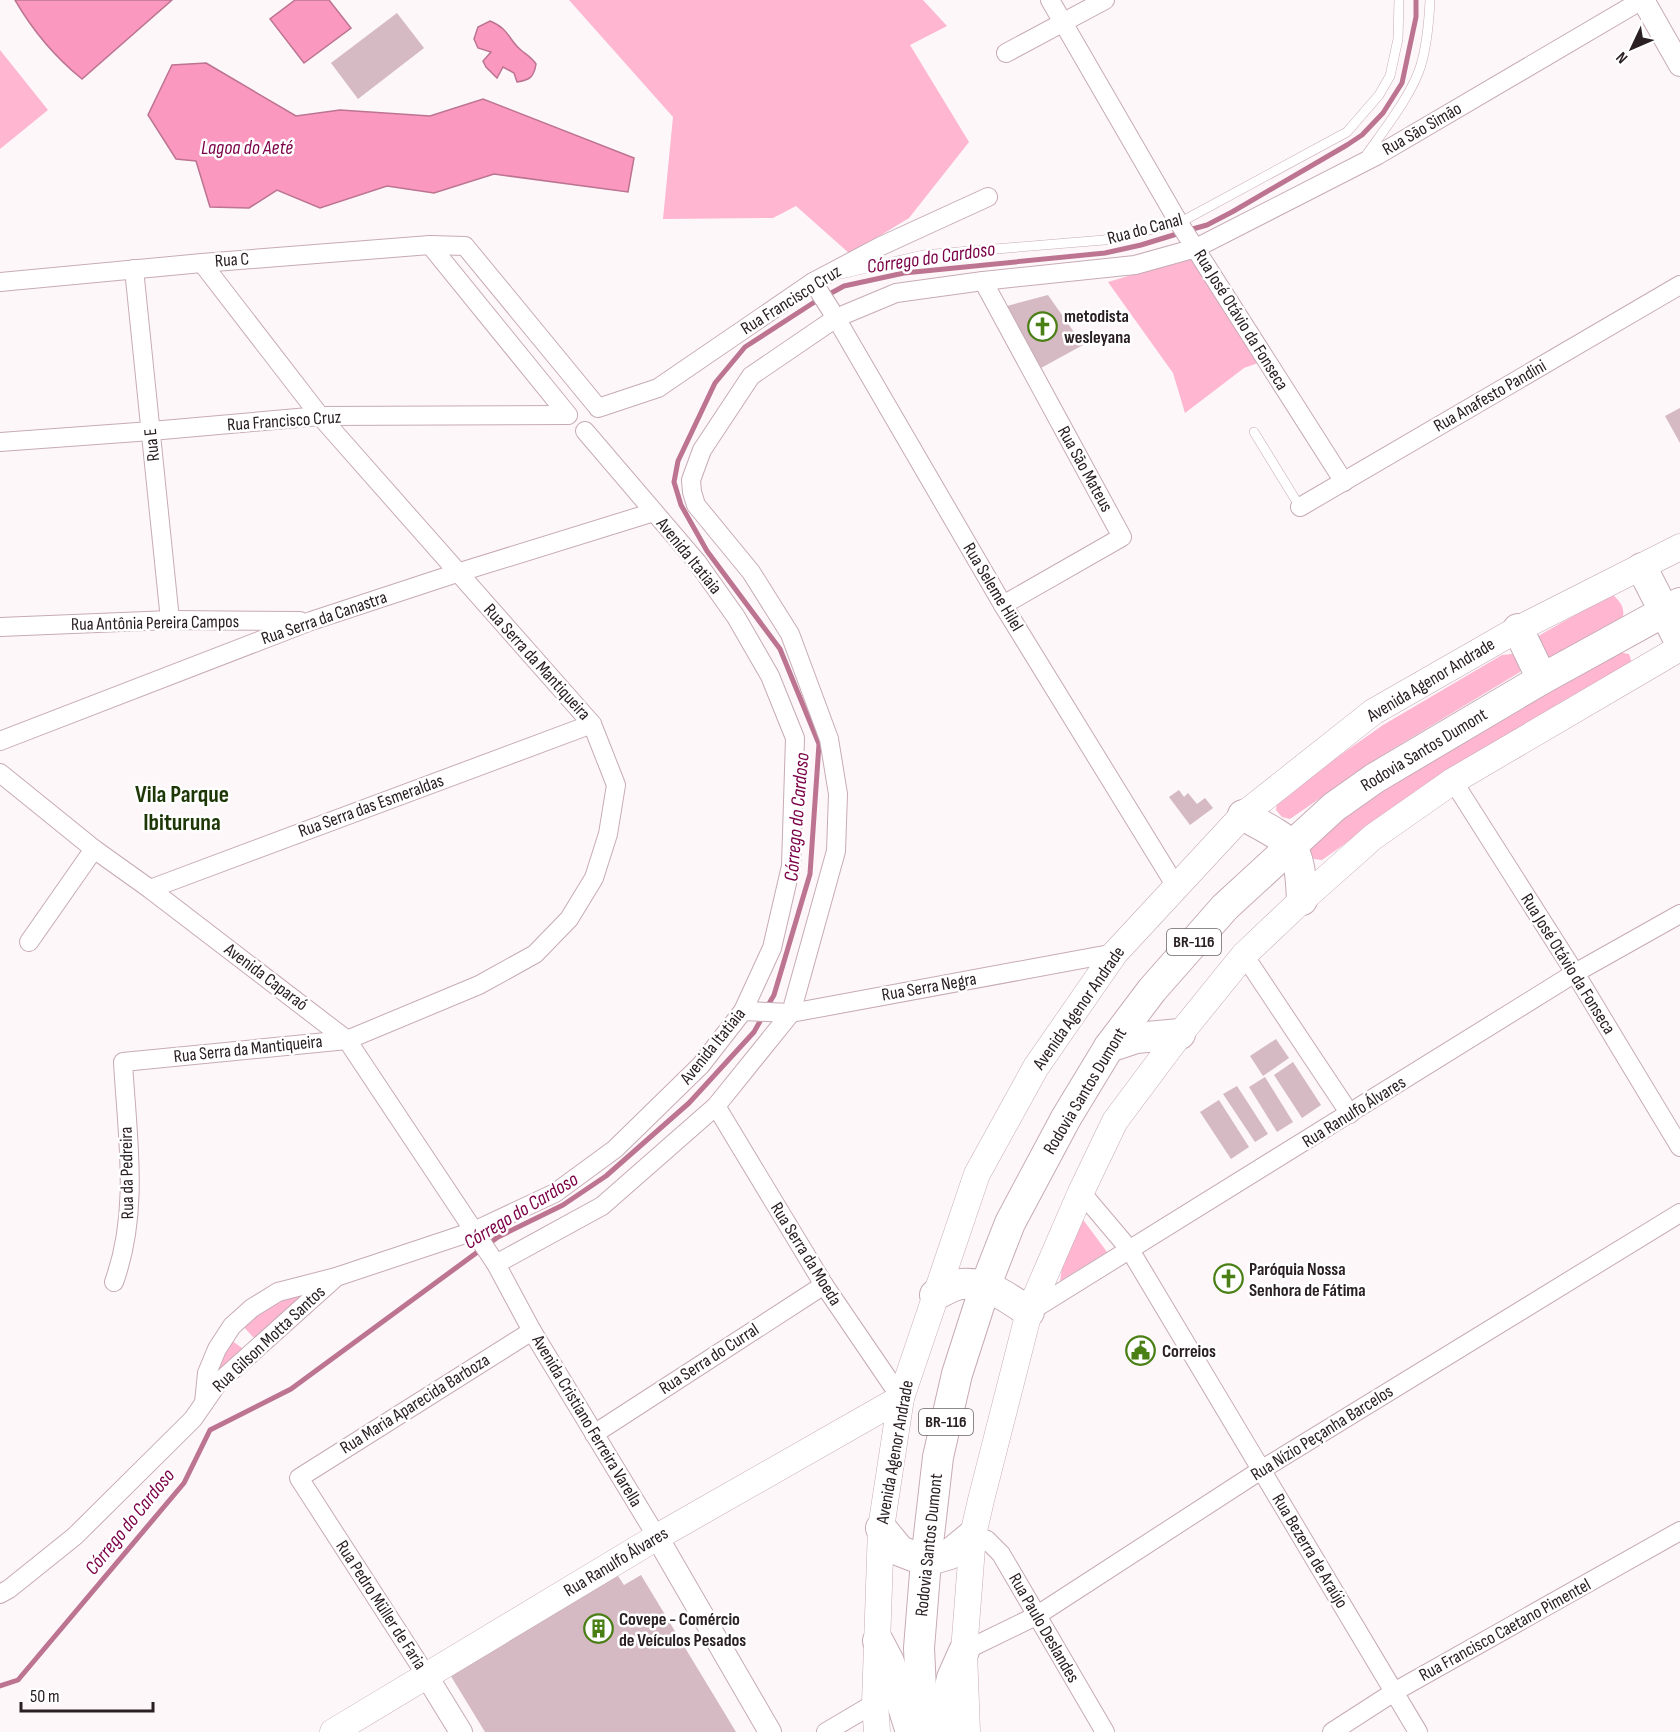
<svg xmlns="http://www.w3.org/2000/svg" width="1680" height="1732" font-family="'Sofia Sans Condensed',sans-serif">
  <style>
    .green { fill: #feb6d1 }
    .water { fill: #fb98c0; stroke: #bc7491; stroke-width: 1.5 }
    .lines { fill: none; stroke-linecap: round; stroke-linejoin: round }
    .stream { stroke: #bc7491; stroke-width: 5 }
    .building { fill: #d5b9c3 }
    .service-casing { stroke: #c7abb5; stroke-width: 10 }
    .minor-casing { stroke: #c7abb5; stroke-width: 20 }
    .tertiary-casing { stroke: #c7abb5; stroke-width: 24 }
    .secondary-casing { stroke: #c7abb5; stroke-width: 27 }
    .trunk-casing { stroke: #c7abb5; stroke-width: 32 }
    .service { stroke: #fff; stroke-width: 9 }
    .minor { stroke: #fff; stroke-width: 18 }
    .tertiary { stroke: #fff; stroke-width: 22 }
    .secondary { stroke: #fff; stroke-width: 26 }
    .trunk { stroke: #fff; stroke-width: 30 }
    .labels { text-anchor: middle; dominant-baseline: central; stroke-width: 5; stroke-linejoin: round; paint-order: stroke }
    .shield { fill: #fff; stroke: #6a6365; stroke-width: 1.5 }
    .shield-label { font-size: 16px; font-weight: bold; fill: #2a2023 }
    .street-label { font-size: 18px; fill: #2a2023; stroke: #fff }
    .poi-label { font-size: 18px; font-weight: bold; fill: #2a2023; stroke: #fff; text-anchor: start }
    .water-label { font-size: 20px; font-style: italic; fill: #7b0047; stroke: #fff }
    .district-label { font-size: 24px; font-weight: bold; fill: #1d3706; stroke: #fff }
  </style>
  <rect width="100%" height="100%" fill="#fdf7f9"/>
  <g class="green">
    <polygon points="569,0 923,0 947,26 910,45 969,142 909,218 850,254 796,206 773,218 663,219 673,117"/>
    <polygon points="0,50 48,110 0,149"/>
    <polygon points="1196,256 1261,362 1244,368 1185,413 1173,373 1108,282"/>
    <path d="M1612,594C1621,602 1626,609 1622,621L1552,661L1540,654L1535,643L1540,635Z"/>
    <polygon points="1617,652 1629,654 1632,663 1433,782 1322,860 1314,859 1305,852 1375,791"/>
    <polygon points="1512,654 1522,664 1520,672 1381,756 1290,819 1282,817 1276,810 1277,802 1288,792 1383,725 1502,655"/>
    <polygon points="1081,1217 1107,1252 1060,1281 1063,1262"/>
    <polygon points="316,1288 260,1340 253,1337 242,1325 278,1297"/>
    <polygon points="231,1340 246,1351 213,1383 212,1373"/>
  </g>
  <g class="water">
    <path d="M15,0H172L82,79C55,57 33,31 15,0Z"/>
    <polygon points="295,0 329,0 351,28 304,63 270,19"/>
    <path d="M490,21C510,29 508,40 522,51C527,55 532,58 536,64C534,77 530,80 517,82L514,73L503,67L497,78L486,67L483,61L491,52L478,48L474,39L478,27Z"/>
    <polygon points="206,63 296,116 340,110 430,116 483,99 634,158 628,192 494,174 434,193 387,186 320,208 277,190 249,208 210,207 196,161 176,159 148,115 172,65"/>
  </g>
  <g class="lines">
    <g class="stream">
      <polyline points="1189,230 1207,225 1232,212 1347,145 1362,135 1383,113 1402,83 1416,17 1416,0"/>
      <polyline points="767,1007 774,995 810,874 819,744 780,649 707,551 681,505 674,482 678,461 715,383 745,347 813,303 844,286 904,273 1105,253 1141,245 1180,233"/>
      <polyline points="0,1686 18,1680 184,1483 210,1430 291,1389 498,1237 563,1205 606,1176 689,1103 754,1032 763,1016"/>
    </g>
  </g>
  <g class="building">
    <polygon points="397,13 424,48 358,99 331,63"/>
    <polygon points="1048,295 1083,345 1041,368 1007,306"/>
    <polygon points="1680,408 1680,443 1665,416"/>
    <polygon points="1179,790 1184,797 1188,793 1197,804 1205,798 1213,808 1190,825 1169,797"/>
    <polygon points="1276,1039 1289,1058 1263,1076 1250,1056"/>
    <polygon points="1293,1062 1321,1105 1302,1118 1274,1075"/>
    <polygon points="1265,1077 1293,1122 1277,1132 1249,1087"/>
    <polygon points="1237,1086 1268,1134 1255,1142 1223,1094"/>
    <polygon points="1219,1100 1249,1147 1231,1159 1200,1112"/>
    <polygon points="616,1573 624,1585 641,1575 736,1732 485,1732 449,1673"/>
  </g>
  <g class="lines">
    <defs>
      <g id="service">
        <path d="M1365,157C1383,131 1412,95 1421,65C1427,44 1429,22 1430,0"/>
        <polyline points="841,274 923,255 1104,240 1179,223 1347,132 1379,95 1390,76 1398,39 1399,0"/>
        <polyline points="1254,432 1300,507"/>
      </g>
      <g id="minor">
        <polyline points="1050,0 1179,223 1344,482"/>
        <polyline points="1006,53 1105,0"/>
        <polyline points="430,245 568,415"/>
        <polyline points="134,269 170,620"/>
        <polyline points="983,281 1122,537 1003,605"/>
        <polyline points="0,282 202,263 430,245 465,246 595,404"/>
        <polyline points="813,282 836,318 1003,605 1177,888"/>
        <polyline points="598,408 658,388 813,282 881,246 988,197"/>
        <polyline points="0,442 151,431 320,416 568,415"/>
        <polyline points="1300,507 1680,285"/>
        <polyline points="0,627 170,620 300,621"/>
        <polyline points="0,741 311,621 457,573 654,512"/>
        <polyline points="0,773 94,849 150,889 347,1040 496,1264 532,1331 657,1537"/>
        <polyline points="1453,781 1575,973 1680,1147"/>
        <polyline points="150,889 592,724"/>
        <polyline points="29,942 94,849"/>
        <polyline points="1244,955 1350,1114"/>
        <polyline points="743,1011 791,1013 1115,953"/>
        <polyline points="716,1106 824,1285 901,1398"/>
        <polyline points="1081,1192 1130,1250 1418,1732"/>
        <polyline points="496,1264 602,1206 716,1106 791,1013 836,851 838,794 829,739 790,634 751,572 696,505 692,492 691,480 702,450 751,376 836,318 896,293 983,281 1135,265 1196,248 1378,155 1642,0"/>
        <path d="M114,1282C140,1211 127,1135 123,1062L347,1040L479,985L535,954L569,919L594,878L608,834L616,785L592,724L320,416L202,263"/>
        <polyline points="1029,1312 1575,973 1680,914"/>
        <polyline points="204,1403 207,1373 217,1349 232,1326 252,1308 278,1292 336,1277 474,1231 555,1193 615,1149 701,1065 743,1011 772,948 791,866 795,738 770,676 736,617 697,562 585,431"/>
        <polyline points="594,1434 824,1285"/>
        <polyline points="973,1535 987,1540 1001,1554 1105,1732"/>
        <polyline points="0,1594 9,1589 75,1536 193,1419 218,1383 334,1279"/>
        <polyline points="964,1651 1036,1616 1261,1470 1680,1213"/>
        <polyline points="426,1675 299,1478 532,1331"/>
        <polyline points="826,1732 875,1703"/>
        <polyline points="1332,1732 1394,1692 1680,1531"/>
      </g>
      <g id="tertiary">
        <polyline points="1643,0 1680,65"/>
        <polyline points="657,1537 770,1732"/>
        <polyline points="426,1675 461,1732"/>
      </g>
      <g id="secondary">
        <polyline points="333,1732 657,1537 901,1398"/>
        <polyline points="877,1732 875,1703 881,1528 901,1398 977,1174 1036,1067 1115,953 1243,815 1373,712 1518,629 1680,547"/>
        <polyline points="967,1732 964,1651 973,1535 981,1500 1029,1312 1081,1192 1115,1121 1180,1034 1244,955 1302,900 1373,837 1453,781 1680,648"/>
      </g>
      <g id="trunk">
        <polyline points="1642,568 1680,642"/>
        <polyline points="1518,629 1542,679"/>
        <path d="M1243,815C1256,823 1281,834 1290,845C1301,859 1301,883 1302,900"/>
        <polyline points="1109,1047 1136,1038 1180,1034"/>
        <path d="M935,1295C942,1292 952,1285 961,1284C986,1281 1010,1299 1029,1312"/>
        <polyline points="881,1528 900,1551 926,1561 950,1554 973,1535"/>
        <polyline points="878,1641 889,1662 911,1732"/>
        <polyline points="923,1732 919,1648 926,1561 938,1457 957,1374 985,1287 1010,1223 1066,1118 1109,1047 1152,990 1225,907 1334,807 1375,778 1542,679 1680,603"/>
        <polyline points="940,1732 952,1678 964,1651"/>
      </g>
    </defs>
    <use href="#service" class="service-casing"/>
    <use href="#minor" class="minor-casing"/>
    <use href="#tertiary" class="tertiary-casing"/>
    <use href="#secondary" class="secondary-casing"/>
    <use href="#trunk" class="trunk-casing"/>
    <use href="#service" class="service"/>
    <use href="#minor" class="minor"/>
    <use href="#tertiary" class="tertiary"/>
    <use href="#secondary" class="secondary"/>
    <use href="#trunk" class="trunk"/>
  </g>
  <defs>
    <symbol id="church-ring" viewBox="-11 -11 22 22"><circle r="9.5" fill="#fff" stroke="#497f15" stroke-width="1.5"/><path d="M-1.2-6h2.4v3.5h3.3v2.4h-3.3V6h-2.4V-.1h-3.3v-2.4h3.3Z" fill="#497f15"/></symbol>
    <symbol id="civic-ring" viewBox="-11 -11 22 22"><circle r="9.5" fill="#fff" stroke="#497f15" stroke-width="1.5"/><path d="M-.6-6.5H3V-4.5H.6V-3L4-1V1h2V6H-6V1h2V-1L-.6-3ZM-1.2 2.5V6h2.4V2.5Z" fill="#497f15"/></symbol>
    <symbol id="building-ring" viewBox="-11 -11 22 22"><circle r="9.5" fill="#fff" stroke="#497f15" stroke-width="1.5"/><path d="M-4-6H4V6H1V3H-1V6H-4ZM-2.5-4.3h1.7v1.8h-1.7ZM.8-4.3h1.7v1.8H.8ZM-2.5-1h1.7V.8h-1.7ZM.8-1h1.7V.8H.8Z" fill="#497f15"/></symbol>
  </defs>
  <g fill-rule="evenodd">
    <use href="#church-ring" x="1026" y="310" width="33" height="33"/>
    <use href="#church-ring" x="1212" y="1262" width="33" height="33"/>
    <use href="#civic-ring" x="1124" y="1334" width="33" height="33"/>
    <use href="#building-ring" x="582" y="1612" width="33" height="33"/>
  </g>
  <g class="labels">
    <g class="shield">
      <rect x="1167" y="929" width="54" height="26" rx="4.5"/>
      <rect x="919" y="1409" width="54" height="26" rx="4.5"/>
    </g>
    <g class="shield-label">
      <text x="1194" y="942">BR-116</text>
      <text x="946" y="1422">BR-116</text>
    </g>
    <g class="street-label">
      <text transform="translate(1422 129) rotate(-30)">Rua São Simão</text>
      <text transform="translate(1145 229) rotate(-15)">Rua do Canal</text>
      <text transform="translate(232 260) rotate(-4)">Rua C</text>
      <text transform="translate(791 300) rotate(-32)">Rua Francisco Cruz</text>
      <text transform="translate(1241 320) rotate(58)">Rua José Otávio da Fonseca</text>
      <text transform="translate(1490 396) rotate(-30)">Rua Anafesto Pandini</text>
      <text transform="translate(284 421) rotate(-4)">Rua Francisco Cruz</text>
      <text transform="translate(152 445) rotate(-96)">Rua E</text>
      <text transform="translate(1085 469) rotate(61)">Rua São Mateus</text>
      <text transform="translate(689 556) rotate(51)">Avenida Itatiaia</text>
      <text transform="translate(993 587) rotate(59)">Rua Seleme Hilel</text>
      <text transform="translate(324 618) rotate(-19)">Rua Serra da Canastra</text>
      <text transform="translate(155 623) rotate(-1)">Rua Antônia Pereira Campos</text>
      <text transform="translate(537 662) rotate(48)">Rua Serra da Mantiqueira</text>
      <text transform="translate(1431 680) rotate(-31)">Avenida Agenor Andrade</text>
      <text transform="translate(1424 750) rotate(-31)">Rodovia Santos Dumont</text>
      <text transform="translate(371 806) rotate(-20)">Rua Serra das Esmeraldas</text>
      <text transform="translate(1568 964) rotate(58)">Rua José Otávio da Fonseca</text>
      <text transform="translate(266 977) rotate(37)">Avenida Caparaó</text>
      <text transform="translate(929 987) rotate(-10)">Rua Serra Negra</text>
      <text transform="translate(1079 1008) rotate(-55)">Avenida Agenor Andrade</text>
      <text transform="translate(713 1046) rotate(-51)">Avenida Itatiaia</text>
      <text transform="translate(248 1049) rotate(-6)">Rua Serra da Mantiqueira</text>
      <text transform="translate(1085 1091) rotate(-59)">Rodovia Santos Dumont</text>
      <text transform="translate(1354 1112) rotate(-32)">Rua Ranulfo Álvares</text>
      <text transform="translate(127 1173) rotate(-91)">Rua da Pedreira</text>
      <text transform="translate(806 1254) rotate(58)">Rua Serra da Moeda</text>
      <text transform="translate(269 1339) rotate(-43)">Rua Gilson Motta Santos</text>
      <text transform="translate(709 1359) rotate(-33)">Rua Serra do Curral</text>
      <text transform="translate(415 1404) rotate(-32)">Rua Maria Aparecida Barboza</text>
      <text transform="translate(587 1421) rotate(59)">Avenida Cristiano Ferreira Varella</text>
      <text transform="translate(1322 1433) rotate(-32)">Rua Nízio Peçanha Barcelos</text>
      <text transform="translate(895 1452) rotate(-80)">Avenida Agenor Andrade</text>
      <text transform="translate(929 1545) rotate(-84)">Rodovia Santos Dumont</text>
      <text transform="translate(1310 1551) rotate(59)">Rua Bezerra de Araújo</text>
      <text transform="translate(616 1562) rotate(-31)">Rua Ranulfo Álvares</text>
      <text transform="translate(381 1605) rotate(57)">Rua Pedro Müller de Faria</text>
      <text transform="translate(1044 1628) rotate(60)">Rua Paulo Deslandes</text>
      <text transform="translate(1505 1630) rotate(-29)">Rua Francisco Caetano Pimentel</text>
    </g>
    <g class="poi-label">
      <text x="1064" y="316">metodista<tspan x="1064" dy="21">wesleyana</tspan></text>
      <text x="1249" y="1269">Paróquia Nossa<tspan x="1249" dy="21">Senhora de Fátima</tspan></text>
      <text x="1162" y="1351">Correios</text>
      <text x="619" y="1619">Covepe - Comércio<tspan x="619" dy="21">de Veículos Pesados</tspan></text>
    </g>
    <g class="water-label">
      <text x="247" y="148">Lagoa do Aeté</text>
      <text transform="translate(931 258) rotate(-8)">Córrego do Cardoso</text>
      <text transform="translate(797 817) rotate(-85)">Córrego do Cardoso</text>
      <text transform="translate(521 1211) rotate(-31)">Córrego do Cardoso</text>
      <text transform="translate(130 1522) rotate(-51)">Córrego do Cardoso</text>
    </g>
    <g class="district-label">
      <text x="182" y="794">Vila Parque<tspan x="182" dy="28">Ibituruna</tspan></text>
    </g>
  </g>
  <g transform="translate(1632 48) rotate(226)" stroke="#ffffff" stroke-width="4.5" paint-order="stroke">
  <path d="M0-4.5L10 22L0 15L-10 22Z" fill="#2a2023"/>
  <text y="-9" font-size="16" font-weight="bold" text-anchor="middle" fill="#2a2023">N</text>
  </g>
  <path d="M21 1702v9h132v-9" fill="none" stroke="#2a2023" stroke-width="3"/>
  <text x="30" y="1702" font-size="18" fill="#2a2023" stroke="#ffffff" stroke-width="4.5" paint-order="stroke">50 m</text>
</svg>
